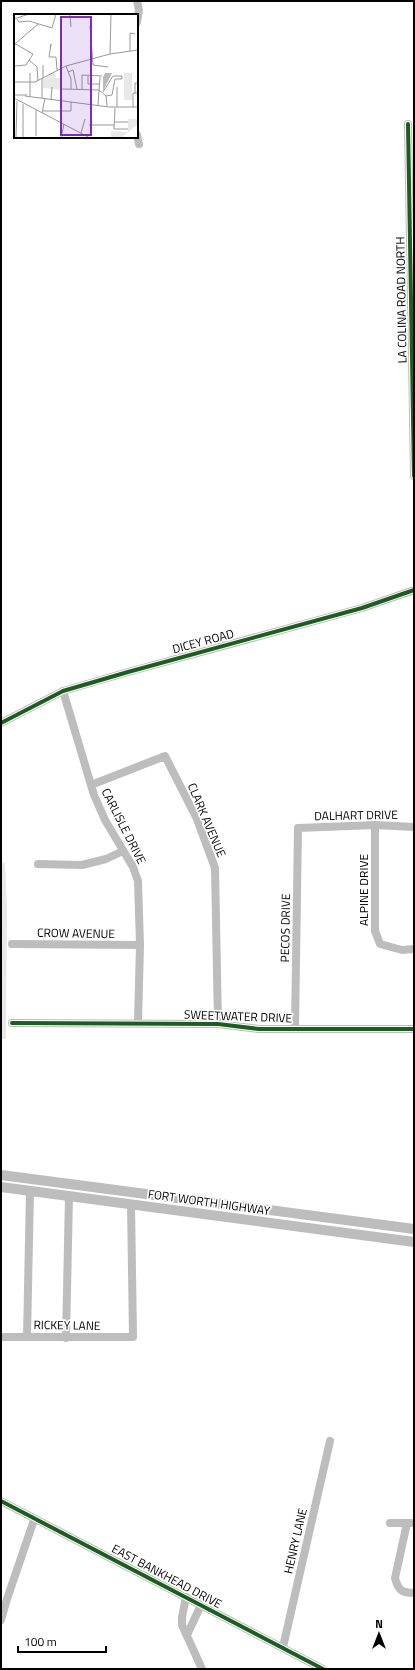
<svg xmlns="http://www.w3.org/2000/svg" width="415" height="1670" font-family="'Titillium Web',sans-serif">
  <style>
    .green { fill: #e8e8e8 }
    .lines { fill: none; stroke-linecap: round; stroke-linejoin: round }
    .minor { stroke: #bdbdbd; stroke-width: 8 }
    .major { stroke: #bdbdbd; stroke-width: 10 }
    .cycleway-casing { stroke: #fff; stroke-width: 6 }
    .cycleway { stroke: #1b5e20; stroke-width: 4 }
    .labels { text-anchor: middle; dominant-baseline: central; stroke-width: 3.5; stroke-linejoin: round; paint-order: stroke }
    .street-label { font-size: 12px; fill: #000; stroke: #fff }
    .inset-road { fill: none; stroke: #999; stroke-width: 1 }
    .view { fill: #7b2cbf; fill-opacity: 0.15; stroke: #7b2cbf; stroke-width: 2 }
    .inset-edge { fill: none; stroke: #000; stroke-width: 2 }
  </style>
  <rect width="100%" height="100%" fill="#fff"/>
  <polygon class="green" points="1,863 5,863 7,905 6,1039 1,1039"/>
  <g class="lines">
    <g class="minor">
      <polyline points="137,22 139,10 137,1"/>
      <polyline points="408,124 414,476"/>
      <polyline points="137,135 139,144"/>
      <polyline points="63,691 94,795 105,820 133,867 138,881 140,945 138,1023"/>
      <polyline points="1,723 63,691 128,672 362,608 414,590"/>
      <polyline points="91,785 165,756 197,819 215,868 218,1024"/>
      <polyline points="375,825 375,931 380,944 402,950 414,949"/>
      <polyline points="38,864 82,865 106,859 123,851"/>
      <polyline points="12,944 140,945"/>
      <polyline points="12,1023 218,1024 259,1029 414,1029"/>
      <polyline points="295,1028 298,828 375,825 414,827"/>
      <polyline points="1,1337 133,1337 131,1204"/>
      <polyline points="27,1337 30,1191"/>
      <polyline points="66,1338 69,1196"/>
      <polyline points="1,1501 323,1669"/>
      <polyline points="390,1523 414,1523"/>
      <path d="M407,1523L395,1578C398,1590 402,1593 414,1593"/>
      <polyline points="186,1597 182,1617 182,1625 202,1669"/>
      <polyline points="1,1620 7,1599 34,1520"/>
      <polyline points="187,1635 201,1605"/>
      <polyline points="283,1647 330,1441"/>
    </g>
    <g class="major">
      <polyline points="1,1175 414,1229"/>
      <polyline points="1,1187 414,1242"/>
    </g>
    <defs>
      <g id="cycleway">
        <polyline points="408,124 414,476"/>
        <polyline points="1,723 63,691 128,672 362,608 414,590"/>
        <polyline points="12,1023 218,1024 259,1029 414,1029"/>
        <polyline points="1,1501 323,1669"/>
      </g>
    </defs>
    <use href="#cycleway" class="cycleway-casing"/>
    <use href="#cycleway" class="cycleway"/>
  </g>
  <g class="labels">
    <g class="street-label">
      <text transform="translate(401 300) rotate(-91)">LA COLINA ROAD NORTH</text>
      <text transform="translate(203 641) rotate(-15)">DICEY ROAD</text>
      <text transform="translate(356 815) rotate(-1)">DALHART DRIVE</text>
      <text transform="translate(207 820) rotate(67)">CLARK AVENUE</text>
      <text transform="translate(124 826) rotate(63)">CARLISLE DRIVE</text>
      <text transform="translate(363 890) rotate(-90)">ALPINE DRIVE</text>
      <text transform="translate(285 928) rotate(-89)">PECOS DRIVE</text>
      <text transform="translate(76 933) rotate(1)">CROW AVENUE</text>
      <text transform="translate(238 1016) rotate(2)">SWEETWATER DRIVE</text>
      <text transform="translate(209 1202) rotate(8)">FORT WORTH HIGHWAY</text>
      <text transform="translate(67 1325) rotate(1)">RICKEY LANE</text>
      <text transform="translate(295 1541) rotate(-77)">HENRY LANE</text>
      <text transform="translate(167 1576) rotate(28)">EAST BANKHEAD DRIVE</text>
    </g>
  </g>
  <g transform="translate(14 14)">
    <rect width="124" height="124" fill="#fff"/>
    <path d="M41,58L42,64H48V76L29,74V65ZM110,59H118V86H110ZM114,105H124V110L107,124H97V117L114,118Z" fill="#e8e8e8"/>
    <path d="M91,59H98L89,77V63Z" fill="#bababa"/>
    <path class="inset-road" d="M56,0L57,13M0,5L15,0M3,5L5,8L15,7L38,14L42,0M76,12L79,51L94,53M0,29L19,40L12,51L0,52M1,30L24,10M36,33L37,30L35,43H42L43,56M116,37V19L121,20M96,40L97,0M15,46L23,53L24,67M29,51V64M52,52L57,65V75M54,58L59,56L63,75M74,62V70H85M0,68H21L52,52L96,40L124,36M48,75L85,76L92,82L93,92M68,76V61L88,62M89,78L99,62H108V65H101L98,81L92,82M121,79V69H124M0,81H13M11,82L95,93H124M16,82V59M0,84L76,124M28,84V64M37,85L38,73M84,91L86,63M103,93V73M119,93V79H124M101,94L100,115H114M28,97H57V88M28,99L31,84M101,108H114M75,111H100M67,119L71,105M22,122V96M2,123L3,87M9,123V90M47,124L50,110"/>
    <path class="view" d="M47,3H77V121H47Z"/>
    <rect width="124" height="124" class="inset-edge"/>
  </g>
  <rect width="415" height="1670" fill="none" stroke="#000000" stroke-width="4"/>
  <g transform="translate(379 1634)" stroke="#ffffff" stroke-width="3" paint-order="stroke">
  <path d="M0-3L7 15L0 10L-7 15Z" fill="#000000"/>
  <text y="-6" font-size="11" font-weight="bold" text-anchor="middle" fill="#000000">N</text>
  </g>
  <path d="M18 1646v6h88v-6" fill="none" stroke="#000000" stroke-width="2"/>
  <text x="24" y="1646" font-size="12" fill="#000000" stroke="#ffffff" stroke-width="3" paint-order="stroke">100 m</text>
</svg>
